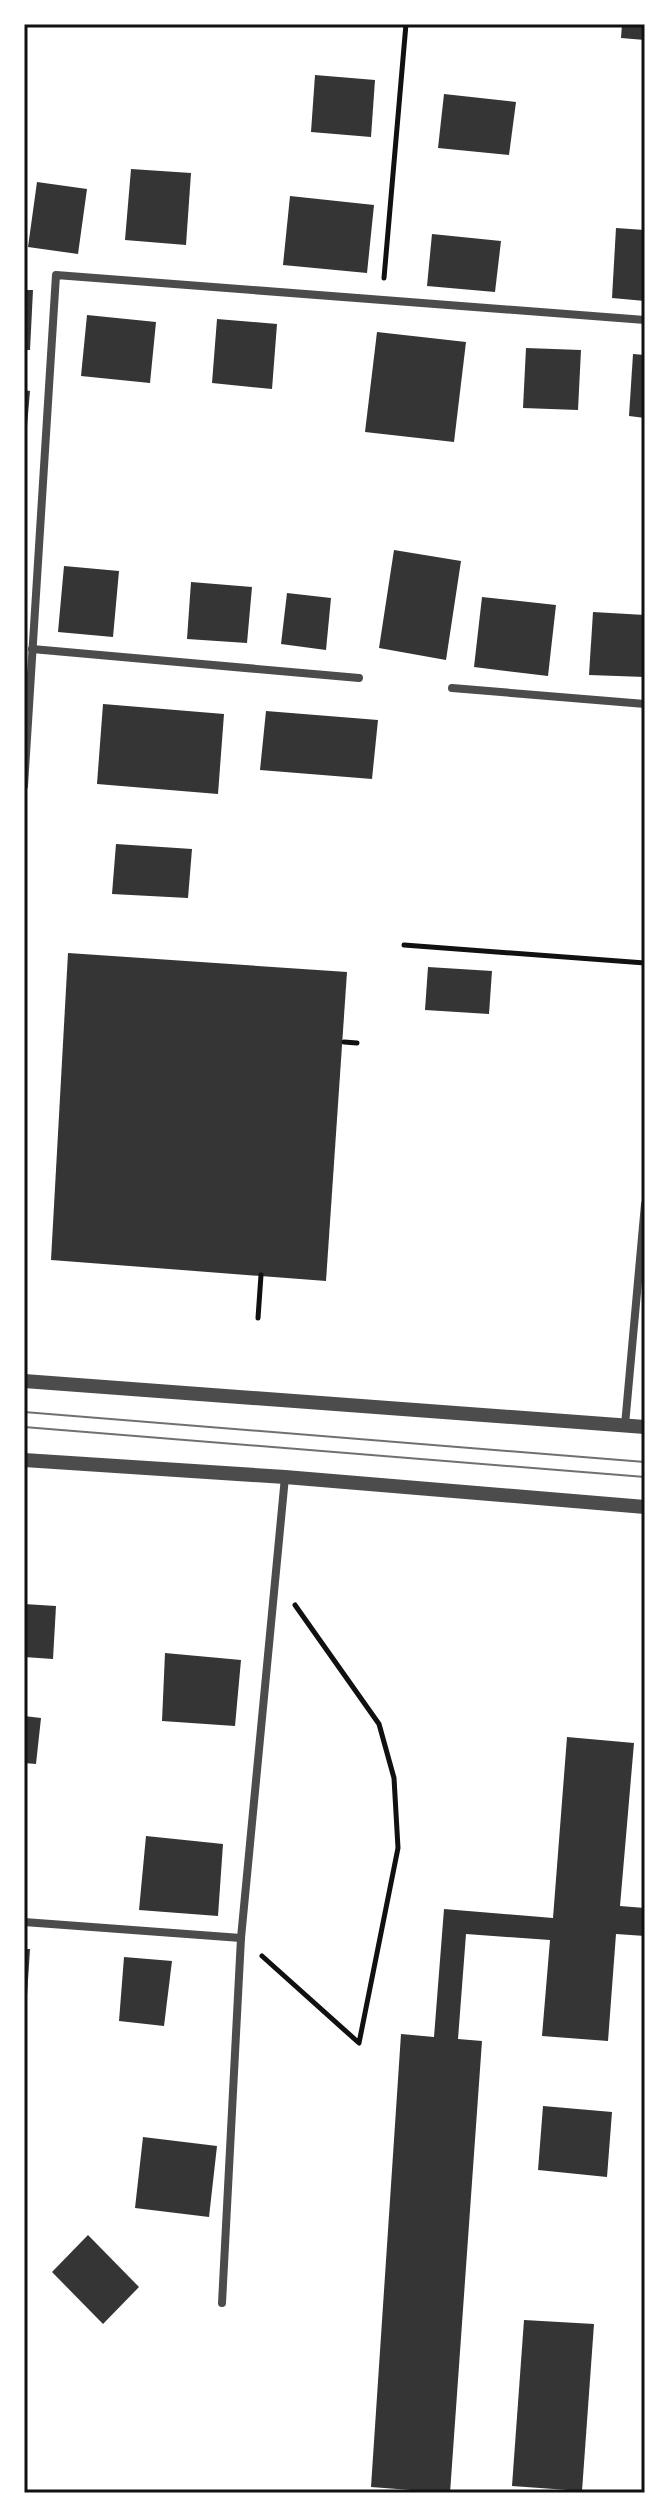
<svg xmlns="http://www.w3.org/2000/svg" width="669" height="2517" font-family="'IBM Plex Sans',sans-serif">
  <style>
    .building { fill: #353535 }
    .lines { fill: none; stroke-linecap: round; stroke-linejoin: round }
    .path { stroke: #111; stroke-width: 5 }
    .minor { stroke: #4c4c4c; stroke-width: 8 }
    .tertiary { stroke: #4c4c4c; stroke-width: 14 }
    .tram { stroke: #707070; stroke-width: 2 }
    .neatline { fill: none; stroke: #111; stroke-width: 3 }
  </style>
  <rect width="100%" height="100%" fill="#fff"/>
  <g class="building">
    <polygon points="622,24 645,24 645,40 621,38"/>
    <polygon points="315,75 375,80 371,137 311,132"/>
    <polygon points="444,94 516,102 509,155 438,148"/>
    <polygon points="131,169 191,173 186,245 125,240"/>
    <polygon points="37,182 87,189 78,254 28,247"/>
    <polygon points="290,196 374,205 367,273 283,265"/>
    <polygon points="616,228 645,230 645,301 612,298"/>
    <polygon points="432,234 501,241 495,292 427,286"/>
    <polygon points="24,290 33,290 30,350 24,350"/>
    <polygon points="87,315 156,322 150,383 81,376"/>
    <polygon points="217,319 277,324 272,389 212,383"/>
    <polygon points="377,332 466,342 454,442 365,432"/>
    <polygon points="526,348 581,350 578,410 523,408"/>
    <polygon points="633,354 645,355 645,418 629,416"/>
    <polygon points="24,390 30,391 26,438 24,438"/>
    <polygon points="394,550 461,561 446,660 379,648"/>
    <polygon points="64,566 119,571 113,637 58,632"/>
    <polygon points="191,582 252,587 247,643 187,639"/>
    <polygon points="287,593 331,598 326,650 281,644"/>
    <polygon points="482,597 556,605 548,676 474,667"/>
    <polygon points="593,612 645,615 645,677 589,675"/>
    <polygon points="103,704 224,714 218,794 97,784"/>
    <polygon points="266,711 378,720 372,779 260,770"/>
    <polygon points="116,844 192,849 188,898 112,894"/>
    <polygon points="68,953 347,972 326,1281 51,1260"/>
    <polygon points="428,967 492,971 489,1014 425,1010"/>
    <polygon points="24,1604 56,1606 53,1659 24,1657"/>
    <polygon points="165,1653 241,1660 235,1726 162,1721"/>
    <polygon points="24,1716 41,1718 36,1764 24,1763"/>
    <polygon points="567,1737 634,1743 620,1906 645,1908 645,1936 616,1934 608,2041 542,2036 550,1940 466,1934 458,2039 482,2041 450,2493 371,2487 401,2034 434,2037 444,1909 553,1918"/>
    <polygon points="146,1836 223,1844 218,1916 139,1910"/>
    <polygon points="24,1949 30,1949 27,1996 24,1996"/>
    <polygon points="124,1957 172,1961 164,2026 119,2021"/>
    <polygon points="543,2106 612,2112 607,2177 538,2170"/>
    <polygon points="143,2137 217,2146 209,2217 135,2208"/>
    <polygon points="88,2235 139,2287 103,2324 52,2272"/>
    <polygon points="524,2320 594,2324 582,2491 512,2486"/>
  </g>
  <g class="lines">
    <g class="path">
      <polyline points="384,278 406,24"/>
      <polyline points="404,945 645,963"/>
      <polyline points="344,1042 357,1043"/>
      <polyline points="258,1318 261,1275"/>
      <polyline points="262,1956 359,2043 398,1848 394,1778 379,1724 295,1605"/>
    </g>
    <g class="minor">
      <polyline points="32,649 359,678"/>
      <polyline points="452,688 645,704"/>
      <polyline points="24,786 56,275 645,320"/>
      <polyline points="625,1425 645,1204"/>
      <polyline points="24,1922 241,1938"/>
      <polyline points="222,2303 241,1938 285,1477"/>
    </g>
    <g class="tertiary">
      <polyline points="24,1381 645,1427"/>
      <polyline points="24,1460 285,1477 645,1507"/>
    </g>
    <g class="tram">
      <polyline points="24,1412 645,1462"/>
      <polyline points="24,1427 645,1477"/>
    </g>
  </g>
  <rect width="669" height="2517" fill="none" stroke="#ffffff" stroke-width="52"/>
  <rect x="26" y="26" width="617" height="2465" class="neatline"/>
</svg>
